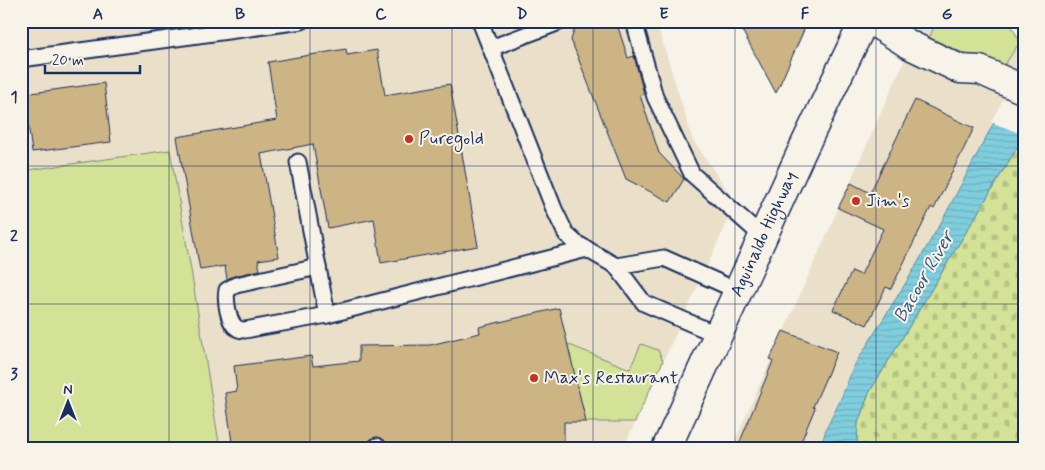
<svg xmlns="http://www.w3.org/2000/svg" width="1045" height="470" font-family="Mynerve,sans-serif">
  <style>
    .built { fill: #eae0ca }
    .green { fill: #d3e296; stroke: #77887a }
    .cemetery { fill: url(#cemetery-stones); stroke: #77887a }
    .water { fill: url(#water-rules); stroke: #588eaa }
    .pier { fill: #f7f3e8 }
    .building { fill: #cdb484; stroke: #1b2f5e }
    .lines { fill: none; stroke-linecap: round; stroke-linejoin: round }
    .service-casing { stroke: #1b2f5e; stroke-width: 19 }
    .minor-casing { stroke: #1b2f5e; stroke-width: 31 }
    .trunk-casing { stroke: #1b2f5e; stroke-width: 31 }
    .service { stroke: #f7f3e8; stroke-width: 15 }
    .minor { stroke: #f7f3e8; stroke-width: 28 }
    .trunk { stroke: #f7f3e8; stroke-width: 28 }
    .grid { fill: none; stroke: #1b2f5e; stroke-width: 1; stroke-opacity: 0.55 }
    .poi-dot { fill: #c8321e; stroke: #f7f3e8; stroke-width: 2 }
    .labels { text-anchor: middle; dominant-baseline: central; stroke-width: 4; stroke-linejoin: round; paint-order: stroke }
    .poi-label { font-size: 18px; fill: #1b2f5e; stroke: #f7f3e8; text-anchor: start }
    .street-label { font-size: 18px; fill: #1b2f5e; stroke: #f7f3e8 }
    .water-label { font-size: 19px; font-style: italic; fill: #34577e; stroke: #f7f3e8 }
    .neatline { fill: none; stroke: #1b2f5e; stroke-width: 2 }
    .grid-label { font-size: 16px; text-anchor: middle; font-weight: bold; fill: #1b2f5e }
  </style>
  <defs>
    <pattern id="cemetery-stones" width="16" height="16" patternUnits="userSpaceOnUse" patternTransform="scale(1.25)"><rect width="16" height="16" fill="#d3e296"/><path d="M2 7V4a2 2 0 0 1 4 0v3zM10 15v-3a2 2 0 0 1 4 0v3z" fill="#b5c284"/></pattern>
    <pattern id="water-rules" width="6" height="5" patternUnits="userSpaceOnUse" patternTransform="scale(1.25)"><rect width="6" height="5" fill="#80cedd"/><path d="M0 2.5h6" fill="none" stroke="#6eb1c0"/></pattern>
  </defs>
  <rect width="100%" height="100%" fill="#f7f3e8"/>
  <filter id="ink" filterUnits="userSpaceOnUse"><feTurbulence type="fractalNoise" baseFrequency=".02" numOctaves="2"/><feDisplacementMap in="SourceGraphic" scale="10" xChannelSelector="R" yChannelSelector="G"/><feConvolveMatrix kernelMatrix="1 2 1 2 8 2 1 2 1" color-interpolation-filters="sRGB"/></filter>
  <g filter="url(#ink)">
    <g class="built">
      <polygon points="21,21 656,21 693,140 732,197 735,205 623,449 21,449"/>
      <polygon points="922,21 1009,21 1024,48 1024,69 1019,75 944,217 910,276 854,366 840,401 826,429 822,443 822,449 731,449"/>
    </g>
    <g class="green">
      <polygon points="937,21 1009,21 1020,42 1001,70 929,38"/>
      <polygon points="170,150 191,270 220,449 21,449 21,171"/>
      <polygon points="567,344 630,369 641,344 658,350 663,361 635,422 586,422"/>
    </g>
    <polygon class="cemetery" points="1024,136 1024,449 858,449 857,438 858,423 869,393"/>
    <polygon class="water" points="1024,69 1024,136 869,393 858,423 857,438 858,449 822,449 822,443 826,429 840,401 854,366 910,276 944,217 1019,75"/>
    <polygon class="pier" points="1018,72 1024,75 1024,135 991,122"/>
    <g class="building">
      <polygon points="577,21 616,21 628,58 634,56 644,94 640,95 659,153 684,179 670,202 626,179 571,40"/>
      <polygon points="737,21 808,21 776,93"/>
      <polygon points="346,49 347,55 377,50 385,95 450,84 478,246 381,263 374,219 328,228 313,144 261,154 279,257 258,260 260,270 234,276 227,279 225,266 200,270 177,137 277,120 268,62"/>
      <polygon points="104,83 111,142 32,152 24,94"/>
      <polygon points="915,100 974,128 934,209 931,207 891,289 886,287 867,325 833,310 852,271 861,275 883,229 838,208 851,183 870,193"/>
      <polygon points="559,308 586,422 564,422 564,449 386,449 385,441 381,438 377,437 373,438 369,441 368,449 233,449 225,393 237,391 234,366 311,356 313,366 359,361 359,346 430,345 480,333 479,327"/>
      <polygon points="783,331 837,352 813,407 815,408 798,449 737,449 773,361 770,359"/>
    </g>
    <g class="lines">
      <defs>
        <g id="service">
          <polyline points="480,21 554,209 566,234 576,243 616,266 644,303 718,335"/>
          <polyline points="634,21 655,97 692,174 763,237"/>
          <polyline points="491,48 562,21"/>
          <polyline points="21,59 302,21"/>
          <polyline points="298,162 327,315"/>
          <polyline points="616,266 664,258 738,291"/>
          <path d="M318,267L236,285L227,290C225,299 228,323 237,328C239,330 242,330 245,330L327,315L587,249"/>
          <polyline points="377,446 377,449"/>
        </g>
        <polyline id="minor" points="872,21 910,45 960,69 980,70 1024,90"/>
        <g id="trunk">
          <path id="s1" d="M666,449L801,153L864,21"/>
        </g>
      </defs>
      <use href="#service" class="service-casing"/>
      <use href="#minor" class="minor-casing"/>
      <use href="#trunk" class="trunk-casing"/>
      <use href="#service" class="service"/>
      <use href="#minor" class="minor"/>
      <use href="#trunk" class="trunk"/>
    </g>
  </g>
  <path class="grid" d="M169,21V449M310,21V449M452,21V449M593,21V449M735,21V449M876,21V449M21,166H1024M21,304H1024"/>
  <g class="poi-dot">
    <circle cx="409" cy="139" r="5"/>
    <circle cx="856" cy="201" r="5"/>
    <circle cx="534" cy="378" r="5"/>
  </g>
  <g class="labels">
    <g class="poi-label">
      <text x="419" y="139">Puregold</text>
      <text x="866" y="201">Jim's</text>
      <text x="544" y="378">Max's Restaurant</text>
    </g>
    <g class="street-label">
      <text stroke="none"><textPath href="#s1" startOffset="236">Aguinaldo Highway</textPath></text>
    </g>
    <g class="water-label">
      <text transform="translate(924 277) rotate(-60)">Bacoor River</text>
    </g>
  </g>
  <rect width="1045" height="470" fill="none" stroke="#f7f3e8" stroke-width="55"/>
  <g transform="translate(68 402)" stroke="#f7f3e8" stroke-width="4" paint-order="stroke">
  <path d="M0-4L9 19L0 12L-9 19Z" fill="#1b2f5e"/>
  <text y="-8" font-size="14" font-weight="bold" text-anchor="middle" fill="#1b2f5e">N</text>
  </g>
  <path d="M45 65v8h95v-8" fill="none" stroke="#1b2f5e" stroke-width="2.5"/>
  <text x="52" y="65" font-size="15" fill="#1b2f5e" stroke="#f7f3e8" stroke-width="4" paint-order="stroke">20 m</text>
  <rect x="28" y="28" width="990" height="414" class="neatline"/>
  <g class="grid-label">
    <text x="98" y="19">A</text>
    <text x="240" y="19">B</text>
    <text x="381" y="19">C</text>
    <text x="522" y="19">D</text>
    <text x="664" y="19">E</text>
    <text x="805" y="19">F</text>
    <text x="947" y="19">G</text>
    <text x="14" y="102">1</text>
    <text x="14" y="241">2</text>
    <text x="14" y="379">3</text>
  </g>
</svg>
